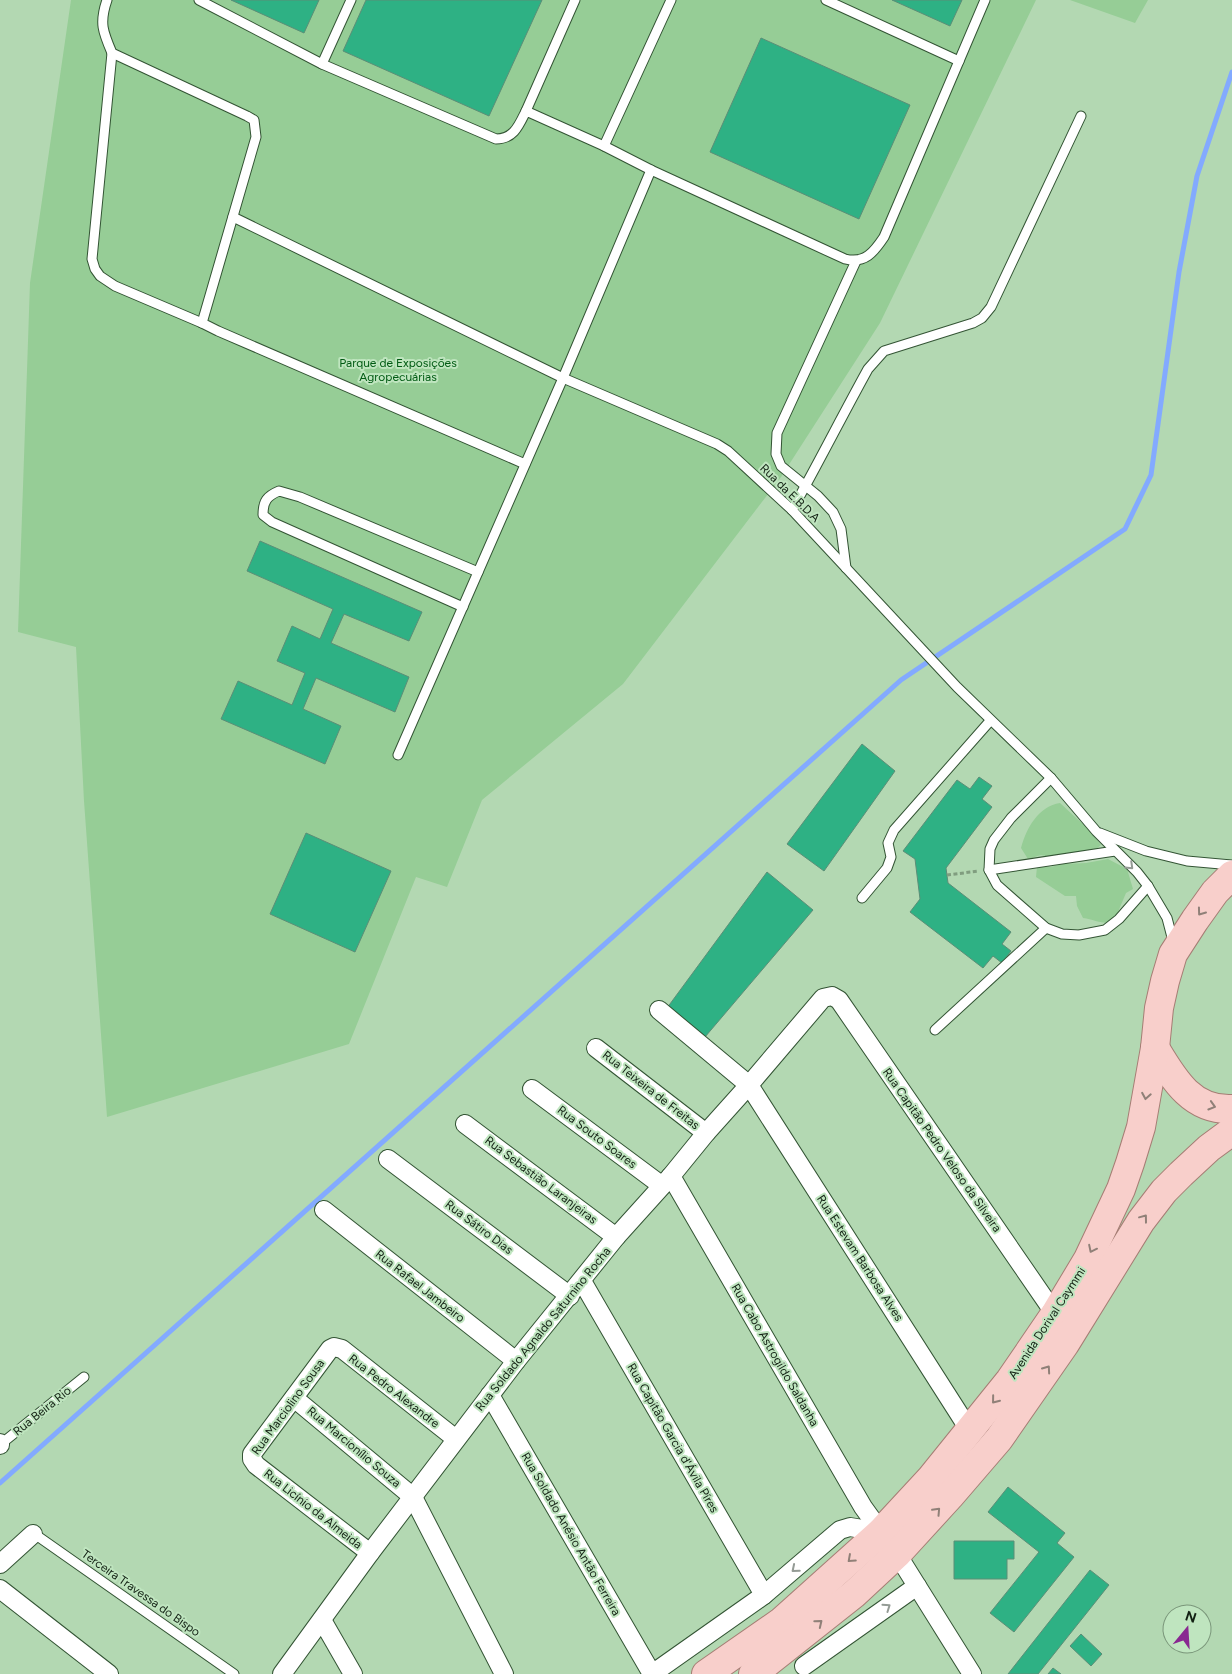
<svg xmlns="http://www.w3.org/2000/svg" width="1232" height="1674" font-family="Figtree,sans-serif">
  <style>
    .green { fill: #96cd96 }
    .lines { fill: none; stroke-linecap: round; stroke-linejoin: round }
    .stream { stroke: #83aaff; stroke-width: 5 }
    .building { fill: #2eb184; stroke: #5b8e77 }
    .service-casing { stroke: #335434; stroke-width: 11 }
    .minor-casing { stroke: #335434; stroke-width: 20 }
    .primary-casing { stroke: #a57d74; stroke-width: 30 }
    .path { stroke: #809d7f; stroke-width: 3; stroke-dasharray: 4 2.5; stroke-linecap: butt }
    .service { stroke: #fff; stroke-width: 9 }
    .minor { stroke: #fff; stroke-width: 18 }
    .primary { stroke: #f8cfcb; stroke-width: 28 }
    .oneway { stroke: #949b95 }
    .oneway2 { stroke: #908078 }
    .labels { text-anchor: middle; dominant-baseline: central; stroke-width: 4; stroke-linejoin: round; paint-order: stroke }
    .park-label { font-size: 12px; fill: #025b14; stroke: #bfe5bf }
    .street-label { font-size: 12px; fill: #122013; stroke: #bfe5bf }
  </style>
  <rect width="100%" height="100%" fill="#b3d8b2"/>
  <g class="green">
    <polygon points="71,0 1036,0 880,323 781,477 623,684 482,800 447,887 416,877 349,1044 107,1117 84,801 76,647 18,632 30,283"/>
    <polygon points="1070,0 1148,0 1135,23"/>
    <path d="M1060,803L1087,828L1101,845L1095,850L1050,857L1041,855L1028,859L1021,848C1026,828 1039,806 1060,803Z"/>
    <path d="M1108,859L1127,869L1133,889L1126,893L1118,912L1109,923C1099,923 1092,919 1083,918L1077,906L1076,896H1065L1036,877L1037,867H1051L1063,864L1086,863Z"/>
  </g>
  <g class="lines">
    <polyline class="stream" points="0,1483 901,680 1125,529 1151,475 1179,272 1197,176 1232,72"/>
  </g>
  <g class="building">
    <polygon points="231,0 319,0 304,33"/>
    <polygon points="366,0 542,0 489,116 343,51"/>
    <polygon points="892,0 962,0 950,26"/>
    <polygon points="761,38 910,105 859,219 710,152"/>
    <polygon points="260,541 422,612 409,641 344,614 331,643 409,677 395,712 316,678 303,709 341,726 325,764 221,719 238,681 292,705 305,673 277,661 292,626 320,639 333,609 247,571"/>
    <polygon points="862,744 895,771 824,871 787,844"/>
    <polygon points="979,777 992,786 982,799 992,807 946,868 948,883 1011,932 1002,944 1011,951 1002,963 993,956 983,968 910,912 920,899 915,859 903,851 957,780 970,789"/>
    <polygon points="306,833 391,871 355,952 270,914"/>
    <polygon points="767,872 813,910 705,1037 667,1008"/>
    <polygon points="1008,1487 1065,1533 1057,1543 1074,1557 1014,1632 990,1613 1039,1552 988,1512"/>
    <polygon points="954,1541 1014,1541 1014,1559 1007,1559 1007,1579 954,1579"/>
    <polygon points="1090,1570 1109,1585 1038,1674 1008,1674"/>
    <polygon points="1081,1634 1102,1654 1091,1666 1070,1646"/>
    <polygon points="1053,1668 1061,1674 1048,1674"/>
  </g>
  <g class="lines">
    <defs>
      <g id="service">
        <path d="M107,0C99,23 103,32 112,53L247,116L254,120L256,137L202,323L218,331L525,464"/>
        <path d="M199,0L322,64L496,139C514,139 519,125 526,111L604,146L651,170"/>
        <polyline points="826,0 959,61"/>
        <polyline points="112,53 92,259 95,269 100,276 115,286 202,323"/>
        <polyline points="322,64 351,0"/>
        <polyline points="526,111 575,0"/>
        <polyline points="604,146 671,0"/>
        <polyline points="233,217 563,378 717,444 728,451 792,510 957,687 1051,778 1096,831 1137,872 1148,886 1167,918 1173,941"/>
        <path d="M792,510C818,464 842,416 868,369L884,351L973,323L982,318L991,307L1081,116"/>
        <polyline points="846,568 841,529 833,512 818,496 781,466 776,454 777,433 856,261"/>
        <path d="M463,607L272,522L263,515C263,501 267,496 279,491L300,497L478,572"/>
        <path d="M398,755L563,378L651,170L845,259C865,264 874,252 884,237L985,0"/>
        <polyline points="1051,778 1011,818 994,840 990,849 989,870 997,885 1046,928 1062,934 1079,935 1105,930 1119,919 1148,886"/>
        <polyline points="1100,833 1146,851 1187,861 1232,865"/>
        <polyline points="989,870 1115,851"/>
        <polyline points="862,898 887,868 891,857 888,843 894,830 990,721"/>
        <polyline points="935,1030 1046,928"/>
        <polyline points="1,1444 84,1377"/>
        <polyline points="33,1534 36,1535 234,1674"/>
      </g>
      <g id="minor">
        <polyline points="659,1010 749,1085 970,1431"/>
        <polyline points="596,1048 706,1133"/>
        <polyline points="532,1089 661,1185"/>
        <polyline points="465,1124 616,1237"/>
        <polyline points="388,1159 570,1296"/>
        <polyline points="671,1176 863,1507 881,1532"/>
        <polyline points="324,1210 516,1361"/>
        <polyline points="582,1281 764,1595"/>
        <polyline points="490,1395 652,1674"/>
        <polyline points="294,1398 413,1497 504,1674"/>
        <polyline points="0,1443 0,1445"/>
        <polyline points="370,1553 256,1465 252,1459 252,1454 330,1349 334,1347 342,1349 456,1439"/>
        <polyline points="897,1554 972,1674"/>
        <polyline points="0,1564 33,1534"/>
        <polyline points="0,1589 109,1674"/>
        <polyline points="322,1620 353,1674"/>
        <polyline points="804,1666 917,1586"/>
        <polyline points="282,1674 370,1553 516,1361 616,1237 671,1176 706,1133 749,1085 823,998 832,996 839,1000 1055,1314"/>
        <polyline points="652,1674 764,1595 840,1530 850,1527 881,1532"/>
      </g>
      <g id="primary">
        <path d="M1155,1048C1173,1078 1191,1111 1232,1109"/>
        <polyline points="706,1674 782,1621 881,1532 931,1478 1010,1380 1055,1314 1088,1259 1121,1189 1130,1163 1141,1127 1155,1048 1159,1008 1165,981 1173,954 1195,920 1215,892 1232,875"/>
        <polyline points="753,1674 854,1594 897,1554 950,1496 999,1439 1065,1344 1141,1221 1164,1191 1181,1174 1209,1148 1232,1131"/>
      </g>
    </defs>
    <use href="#service" class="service-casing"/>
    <use href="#minor" class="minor-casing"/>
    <use href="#primary" class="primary-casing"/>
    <polyline class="path" points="947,875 979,871"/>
    <use href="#service" class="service"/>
    <use href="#minor" class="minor"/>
    <use href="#primary" class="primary"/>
  </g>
  <defs><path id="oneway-chevron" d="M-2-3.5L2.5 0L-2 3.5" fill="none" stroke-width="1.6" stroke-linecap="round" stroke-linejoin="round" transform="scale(1.25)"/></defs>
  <g class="oneway">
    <use href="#oneway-chevron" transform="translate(1130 866) rotate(44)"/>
    <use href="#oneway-chevron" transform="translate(795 1569) rotate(140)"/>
    <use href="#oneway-chevron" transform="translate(887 1607) rotate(-35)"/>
  </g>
  <g class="oneway2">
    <use href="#oneway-chevron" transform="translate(1201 912) rotate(126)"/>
    <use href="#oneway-chevron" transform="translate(1146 1096) rotate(100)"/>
    <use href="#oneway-chevron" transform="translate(1212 1106) rotate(17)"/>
    <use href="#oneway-chevron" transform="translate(1144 1218) rotate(-53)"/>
    <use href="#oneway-chevron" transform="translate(1092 1249) rotate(116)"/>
    <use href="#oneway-chevron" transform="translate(1047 1369) rotate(-55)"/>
    <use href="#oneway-chevron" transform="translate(995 1400) rotate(129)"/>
    <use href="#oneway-chevron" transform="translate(937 1511) rotate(-47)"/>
    <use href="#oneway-chevron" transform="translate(851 1559) rotate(138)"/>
    <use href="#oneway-chevron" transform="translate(819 1623) rotate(-39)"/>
  </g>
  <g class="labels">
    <g class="park-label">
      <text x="398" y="363">Parque de Exposições<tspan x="398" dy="14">Agropecuárias</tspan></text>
    </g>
    <g class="street-label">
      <text transform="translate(790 493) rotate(44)">Rua da E.B.D.A</text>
      <text transform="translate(651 1090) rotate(38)">Rua Teixeira de Freitas</text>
      <text transform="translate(597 1137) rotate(37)">Rua Souto Soares</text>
      <text transform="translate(942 1150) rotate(55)">Rua Capitão Pedro Veloso da Silveira</text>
      <text transform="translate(541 1180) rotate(37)">Rua Sebastião Laranjeiras</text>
      <text transform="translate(479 1227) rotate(37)">Rua Sátiro Dias</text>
      <text transform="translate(860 1258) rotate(57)">Rua Estevam Barbosa Alves</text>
      <text transform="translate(420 1286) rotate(38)">Rua Rafael Jambeiro</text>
      <text transform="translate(1047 1323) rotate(-57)">Avenida Dorival Caymmi</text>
      <text transform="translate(543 1329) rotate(-51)">Rua Soldado Agnaldo Saturnino Rocha</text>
      <text transform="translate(775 1355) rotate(60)">Rua Cabo Astrogildo Saldanha</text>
      <text transform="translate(394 1391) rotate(38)">Rua Pedro Alexandre</text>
      <text transform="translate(288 1407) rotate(-54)">Rua Marciolino Sousa</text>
      <text transform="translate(42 1411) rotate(-39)">Rua Beira Rio</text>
      <text transform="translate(673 1438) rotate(60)">Rua Capitão Garcia d'Ávila Píres</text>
      <text transform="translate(354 1447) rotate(40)">Rua Marcionílio Souza</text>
      <text transform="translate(313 1509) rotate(38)">Rua Licínio da Almeida</text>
      <text transform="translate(571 1534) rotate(60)">Rua Soldado Anésio Antão Ferreira</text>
      <text transform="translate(141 1593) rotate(35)">Terceira Travessa do Bispo</text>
    </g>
  </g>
  <g transform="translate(1187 1629) rotate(18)"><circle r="24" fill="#bfe5bf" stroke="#7a967a"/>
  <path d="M0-4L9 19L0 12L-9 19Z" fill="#892891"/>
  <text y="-8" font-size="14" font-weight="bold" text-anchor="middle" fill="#122013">N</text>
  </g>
</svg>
